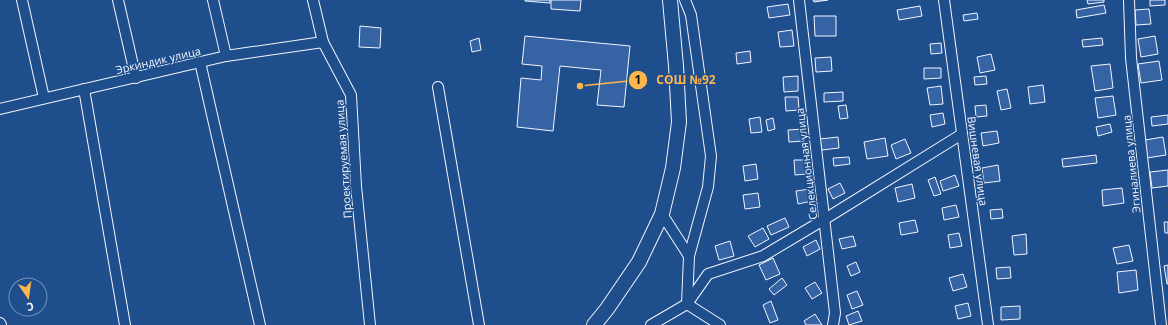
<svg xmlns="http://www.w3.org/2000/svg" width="1168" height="325" font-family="'Open Sans',sans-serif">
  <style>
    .building { fill: #3563a3; stroke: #f2f6ff }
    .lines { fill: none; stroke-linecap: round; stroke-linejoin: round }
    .street-casing { stroke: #f2f6ff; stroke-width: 12 }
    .secondary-casing { stroke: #f2f6ff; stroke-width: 16 }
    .street { stroke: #1f4e8c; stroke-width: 10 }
    .secondary { stroke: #1f4e8c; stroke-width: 14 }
    .labels { text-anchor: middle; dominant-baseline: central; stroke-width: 3; stroke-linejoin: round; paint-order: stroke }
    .street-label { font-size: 11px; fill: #f2f6ff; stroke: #1f4e8c }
    .leader { fill: none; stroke: #ffb74d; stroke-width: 1.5 }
    .callout-dot { fill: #ffb74d; stroke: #1f4e8c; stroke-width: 1.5 }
    .mark-label { font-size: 12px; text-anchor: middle; font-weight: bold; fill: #111 }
    .callout-label { font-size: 12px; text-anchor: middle; font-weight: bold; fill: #ffb74d; stroke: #1f4e8c; stroke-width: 3; stroke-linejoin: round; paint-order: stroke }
  </style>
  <rect width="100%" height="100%" fill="#1f4e8c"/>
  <g class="building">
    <polygon points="525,0 550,0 550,3 525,1"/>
    <polygon points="551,0 581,0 580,11 551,9"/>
    <polygon points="813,0 828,0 814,2"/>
    <polygon points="1087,0 1104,0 1104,2 1088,4"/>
    <polygon points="1150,0 1165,0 1165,5 1150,6"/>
    <polygon points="788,4 790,15 769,18 767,7"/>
    <polygon points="1104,5 1106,13 1077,18 1076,10"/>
    <polygon points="920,6 922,16 899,20 897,10"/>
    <polygon points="1149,9 1151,24 1136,25 1135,10"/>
    <polygon points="977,13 978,19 964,21 963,15"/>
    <polygon points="814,16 836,16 836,36 815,36"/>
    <polygon points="360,26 381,28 380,48 359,47"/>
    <polygon points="792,30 794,46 780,47 778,32"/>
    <polygon points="525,36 630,46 624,107 597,105 601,70 560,66 553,131 517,127 521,78 541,80 542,66 522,64"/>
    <polygon points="1155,36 1158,54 1141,57 1138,39"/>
    <polygon points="479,38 481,50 472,52 470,41"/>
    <polygon points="1102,38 1103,45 1083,47 1082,40"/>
    <polygon points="941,43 942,53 931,54 930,44"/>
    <polygon points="750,51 751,62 737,64 736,53"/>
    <polygon points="991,54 995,70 980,73 977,57"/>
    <polygon points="831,57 832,71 816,72 815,58"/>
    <polygon points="1159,61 1162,80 1141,83 1138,64"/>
    <polygon points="1110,64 1113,88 1095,91 1091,66"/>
    <polygon points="924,68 941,68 941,78 924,79"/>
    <polygon points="798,76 798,91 784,92 783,77"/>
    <polygon points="986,76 987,84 975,85 974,77"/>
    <polygon points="1043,85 1045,102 1030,104 1028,87"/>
    <polygon points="941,86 943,104 930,105 927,88"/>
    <polygon points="1007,89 1011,108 1001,110 997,91"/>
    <polygon points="843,92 843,101 824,102 824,93"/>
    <polygon points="1113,96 1116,115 1098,118 1095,98"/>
    <polygon points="785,97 798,97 799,110 786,111"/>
    <polygon points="846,105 848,118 840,119 838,106"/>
    <polygon points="986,105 987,116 976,117 975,106"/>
    <polygon points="943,113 945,124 932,127 930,115"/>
    <polygon points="1168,115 1168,124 1152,126 1151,117"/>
    <polygon points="760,117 762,132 751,133 749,119"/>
    <polygon points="773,118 775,129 768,131 766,120"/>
    <polygon points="1110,124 1112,132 1098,136 1096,127"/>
    <polygon points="803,129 804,141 789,142 788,130"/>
    <polygon points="997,131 999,143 983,146 981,133"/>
    <polygon points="838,137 839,148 822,150 820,139"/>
    <polygon points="1163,137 1166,155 1147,158 1145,140"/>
    <polygon points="885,138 888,156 867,159 864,142"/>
    <polygon points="905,139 911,153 896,159 891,145"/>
    <polygon points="1096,155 1097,163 1063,167 1062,159"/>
    <polygon points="849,157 850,164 834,166 833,158"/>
    <polygon points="794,160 806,160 807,174 795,175"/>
    <polygon points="756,164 758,179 745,181 743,166"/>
    <polygon points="998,165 1000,181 984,183 982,168"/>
    <polygon points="1168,170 1168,186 1152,188 1150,172"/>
    <polygon points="955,175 959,186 943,191 940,181"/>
    <polygon points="935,177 941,194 934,196 928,180"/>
    <polygon points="840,183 845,193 833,199 828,189"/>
    <polygon points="912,184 915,198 898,202 895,188"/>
    <polygon points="1122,188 1124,203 1103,206 1102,190"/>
    <polygon points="810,189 812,201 798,204 796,191"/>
    <polygon points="758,193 760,207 745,209 743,195"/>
    <polygon points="956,205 959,217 944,220 942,208"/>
    <polygon points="1002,209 1003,218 991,219 990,210"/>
    <polygon points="785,218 789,227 771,235 767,226"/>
    <polygon points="915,220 918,232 901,235 899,223"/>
    <polygon points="1164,222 1168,222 1168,233 1165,233"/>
    <polygon points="763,228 769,239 755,247 748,236"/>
    <polygon points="959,233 962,246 950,248 948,235"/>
    <polygon points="1026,234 1027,254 1014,255 1012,236"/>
    <polygon points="853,236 856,246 842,249 839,239"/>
    <polygon points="816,240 820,249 807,256 803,247"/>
    <polygon points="730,241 734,256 719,260 715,246"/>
    <polygon points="1129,245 1133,261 1117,264 1113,248"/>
    <polygon points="773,258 780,274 766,280 759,265"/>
    <polygon points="856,262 860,272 851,276 847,266"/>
    <polygon points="1168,265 1168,284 1167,284 1164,266"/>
    <polygon points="1010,267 1011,278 997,279 996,268"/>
    <polygon points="1136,270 1138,290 1119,293 1117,272"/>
    <polygon points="963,274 967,287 953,291 949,278"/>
    <polygon points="782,278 787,285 774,295 769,289"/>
    <polygon points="815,282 822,293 812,299 805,288"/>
    <polygon points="857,291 863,305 852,309 847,295"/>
    <polygon points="771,301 778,320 770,323 763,305"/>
    <polygon points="968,303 971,316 958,319 955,306"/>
    <polygon points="1020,306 1020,319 1001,320 1001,307"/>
    <polygon points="858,311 862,321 849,325 846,316"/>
    <polygon points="815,314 822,325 806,325 804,321"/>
  </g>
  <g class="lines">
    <defs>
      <g id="street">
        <polyline points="22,0 44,98"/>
        <polyline points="118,0 136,78"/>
        <polyline points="213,0 226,56"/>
        <polyline points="313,0 323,42 351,95 356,186 370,325"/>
        <polyline points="685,0 691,15 711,156 708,187 689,256 687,304 720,325"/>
        <polyline points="799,0 835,313 833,325"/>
        <polyline points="944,0 988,325"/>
        <polyline points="1129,0 1131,58 1161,325"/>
        <polyline points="200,62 260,325"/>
        <polyline points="438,87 479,325"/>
        <polyline points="84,89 125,325"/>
        <polyline points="0,109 226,56 323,42"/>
        <polyline points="662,214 689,256"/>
        <polyline points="0,323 1,325"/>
        <polyline points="651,325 687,304 708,274 763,256 825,219 962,134"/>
      </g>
      <polyline id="secondary" points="594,325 607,309 639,262 662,214 673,168 679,122 676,66 670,0"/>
    </defs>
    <use href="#street" class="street-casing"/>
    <use href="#secondary" class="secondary-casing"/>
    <use href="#street" class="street"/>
    <use href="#secondary" class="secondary"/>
  </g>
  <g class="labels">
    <g class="street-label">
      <text transform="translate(158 60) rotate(-13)">Эркиндик улица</text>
      <text transform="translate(343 159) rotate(-94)">Проектируемая улица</text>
      <text transform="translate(978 161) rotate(82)">Вишневая улица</text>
      <text transform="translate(806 164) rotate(-97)">Селекционная улица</text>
      <text transform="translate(1131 164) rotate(-96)">Эгиналиева улица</text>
    </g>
  </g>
  <path class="leader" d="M580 86L638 80"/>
  <g class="callout-dot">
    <circle cx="580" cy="86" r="4"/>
    <circle cx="638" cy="80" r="10"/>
  </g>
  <g class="mark-label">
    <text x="638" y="84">1</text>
  </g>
  <g class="callout-label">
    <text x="686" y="84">СОШ №92</text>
  </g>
  <g transform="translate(28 297) rotate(167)"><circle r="19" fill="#1f4e8c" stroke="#7391ba"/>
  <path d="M0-3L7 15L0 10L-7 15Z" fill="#ffb74d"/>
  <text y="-6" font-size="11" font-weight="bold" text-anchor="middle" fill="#f2f6ff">С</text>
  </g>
</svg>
